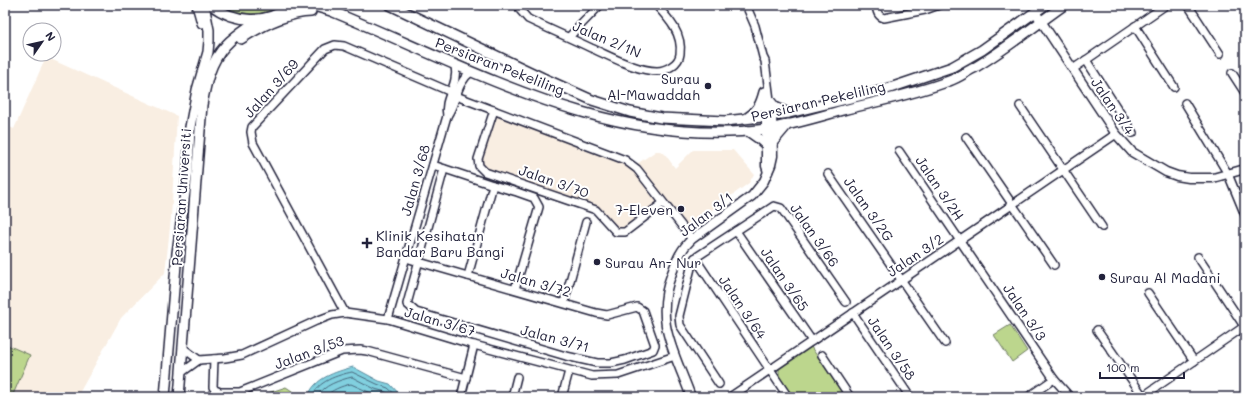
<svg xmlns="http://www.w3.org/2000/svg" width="1250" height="402" font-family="Mali,sans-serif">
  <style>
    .built { fill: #f9eee2 }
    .green { fill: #bcd68d; stroke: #6f7c64 }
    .water { fill: #81d0df; stroke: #5b8a9d }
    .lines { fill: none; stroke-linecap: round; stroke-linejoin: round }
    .shore { stroke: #48687d; stroke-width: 1 }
    .minor-casing { stroke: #22223b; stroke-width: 10 }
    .tertiary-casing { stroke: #22223b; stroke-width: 11 }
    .secondary-casing { stroke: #22223b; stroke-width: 12 }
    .minor { stroke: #fff; stroke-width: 7 }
    .tertiary { stroke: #fff; stroke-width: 8 }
    .secondary { stroke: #fff; stroke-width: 9 }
    .poi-dot { fill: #22223b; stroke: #fff; stroke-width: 1.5 }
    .labels { text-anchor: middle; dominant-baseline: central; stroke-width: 4; stroke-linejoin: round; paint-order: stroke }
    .street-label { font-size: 14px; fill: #22223b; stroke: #fff }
    .poi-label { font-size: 14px; fill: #22223b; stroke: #fff; text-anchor: start }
  </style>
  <rect width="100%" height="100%" fill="#fff"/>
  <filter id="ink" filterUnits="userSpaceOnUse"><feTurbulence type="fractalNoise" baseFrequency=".025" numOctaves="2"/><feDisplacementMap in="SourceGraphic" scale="8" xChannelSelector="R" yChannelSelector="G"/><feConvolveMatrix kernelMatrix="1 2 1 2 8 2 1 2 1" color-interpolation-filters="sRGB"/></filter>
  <g filter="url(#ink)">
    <g class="built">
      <polygon points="46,57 177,116 171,218 165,273 121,318 77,397 5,397 5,125 14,129"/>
      <polygon points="496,114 622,162 631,167 659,201 624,229 617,229 598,208 487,170 480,164"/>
      <polygon points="693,150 733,150 754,174 749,183 687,228 637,164 656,151 660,151 665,154 675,168"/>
    </g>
    <g class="green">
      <path d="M223,5H280C265,17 238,16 223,5Z"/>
      <polygon points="1010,325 1027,351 1012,362 994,335"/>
      <polygon points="5,344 30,355 12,397 5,397"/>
      <polygon points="811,347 845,397 793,397 779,376 779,368"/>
      <polygon points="286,387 298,395 298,397 262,397 262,395"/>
    </g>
    <path class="water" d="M353,367L379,381L390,384L402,397H308C314,378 335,372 353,367Z"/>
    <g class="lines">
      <g class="shore">
        <path d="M312,397C317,381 338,375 352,372L377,384L388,388L398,397"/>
        <path d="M317,397C323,385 340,380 352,377L375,389L386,392L391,397"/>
        <path d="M324,397C332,390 341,386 351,384L380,397"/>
      </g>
      <defs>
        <g id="minor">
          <path d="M519,5L520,10L528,19C549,29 570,38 591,48C610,56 636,71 657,71C666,71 679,64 680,54C683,34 669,19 656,5"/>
          <polyline points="746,5 755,26 763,57 765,61 772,116"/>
          <path d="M876,5C877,11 877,16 884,18L925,10L939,5"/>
          <polyline points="1188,5 1220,54"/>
          <polyline points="1135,26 1174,87"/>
          <polyline points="569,37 600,5"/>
          <polyline points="1086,60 1133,133"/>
          <polyline points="1073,69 1166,5"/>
          <polyline points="1232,73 1245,93"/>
          <polyline points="764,95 766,117"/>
          <polyline points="456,96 625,160 637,169 692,239"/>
          <polyline points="1185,103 1228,174 1245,215"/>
          <polyline points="1020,106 1102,227"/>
          <polyline points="494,110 478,159 479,166 485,172 596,210 616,232 625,232 663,203"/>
          <path d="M447,116C443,97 459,87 455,65"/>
          <polyline points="966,137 1054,265"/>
          <polyline points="899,151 1054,379 1070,397"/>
          <polyline points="433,165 493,185 517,192 534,198 539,207 515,289"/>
          <polyline points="828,174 945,343"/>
          <polyline points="736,231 812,341"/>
          <polyline points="1198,257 1244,326"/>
          <polyline points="406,258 419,262 596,313 607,315 637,307 643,311 655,345 653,350 625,360 611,363 597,363 566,356 416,312 407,304 444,169"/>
          <polyline points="695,258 774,206 781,208 846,302"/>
          <polyline points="695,258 788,397"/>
          <polyline points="695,258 691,268 679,316 680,325 719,384"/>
          <polyline points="468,276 493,185"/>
          <polyline points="1148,293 1194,361"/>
          <polyline points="564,303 586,222"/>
          <polyline points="345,313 253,143 251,132 252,127 325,49 335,45 344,46 451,92"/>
          <polyline points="853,313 910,397"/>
          <path d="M388,319L447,116C457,102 456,83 471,72"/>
          <polyline points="1097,330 1143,396"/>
          <polyline points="183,348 199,360"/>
          <polyline points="822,355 850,397"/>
          <polyline points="214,359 213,387 215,390 220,392 240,392 342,351 360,350 367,351 466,378"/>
          <polyline points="181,373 199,360 225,358 242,355 316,321 332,315 345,313 388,319 474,345 592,376 618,375 675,356"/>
          <polyline points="461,397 474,345"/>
          <polyline points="512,397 517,377"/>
          <polyline points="562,397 569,371"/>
          <polyline points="730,397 1116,134"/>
          <polyline points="1028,397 1054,379"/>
          <polyline points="1142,397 1245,326"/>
        </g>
        <g id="tertiary">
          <polyline points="1035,12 1116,134 1132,152 1166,172 1177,176 1189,178 1213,178 1245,169"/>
          <polyline points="766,117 766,166 768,172"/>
          <path d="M691,397C675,352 653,322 672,273C677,259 681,249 692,239L752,196L764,181L771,165L773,156L772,116"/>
        </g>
        <g id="secondary">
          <polyline points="197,5 202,23"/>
          <path d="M211,5C235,23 266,25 290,6"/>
          <polyline points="390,5 543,78 592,100 630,112 661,118 725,121 762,117 789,113 884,90 952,67 982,50 1045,5"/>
          <path d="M286,9L314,6L331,11C471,68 609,150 766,129C792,125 818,117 843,110C878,101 915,94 949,81C958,78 966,72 974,68C1005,50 1034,26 1064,5"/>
          <path d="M241,39C261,26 287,13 311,12"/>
          <polyline points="770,101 775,107 788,113"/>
          <path d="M747,118C757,112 761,104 764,92"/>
          <polyline points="748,131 758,138 767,146"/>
          <polyline points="772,143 788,124"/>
          <polyline points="165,397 177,253 188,170 190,127 197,90 208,52 209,41 209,30 204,5"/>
          <path d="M179,397L202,105C206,83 210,62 226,45C235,35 247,28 258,20"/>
        </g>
      </defs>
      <use href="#minor" class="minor-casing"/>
      <use href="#tertiary" class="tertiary-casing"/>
      <use href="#secondary" class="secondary-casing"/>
      <use href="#minor" class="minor"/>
      <use href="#tertiary" class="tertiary"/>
      <use href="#secondary" class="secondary"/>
    </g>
  </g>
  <g class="poi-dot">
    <circle cx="708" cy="86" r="4"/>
    <circle cx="681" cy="209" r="4"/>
    <path d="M365 237h4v4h4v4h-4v4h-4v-4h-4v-4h4z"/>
    <circle cx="597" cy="262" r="4"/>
    <circle cx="1102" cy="277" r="4"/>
  </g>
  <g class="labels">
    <g class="street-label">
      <text transform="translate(607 39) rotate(23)">Jalan 2/1N</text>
      <text transform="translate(500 66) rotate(21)">Persiaran Pekeliling</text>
      <text transform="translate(271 88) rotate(-48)">Jalan 3/69</text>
      <text transform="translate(818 101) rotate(-13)">Persiaran Pekeliling</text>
      <text transform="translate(1113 106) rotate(56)">Jalan 3/4</text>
      <text transform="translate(415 180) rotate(-74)">Jalan 3/68</text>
      <text transform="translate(554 181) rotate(19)">Jalan 3/70</text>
      <text transform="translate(940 188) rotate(56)">Jalan 3/2H</text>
      <text transform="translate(181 197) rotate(-86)">Persiaran Universiti</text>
      <text transform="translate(869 209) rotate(55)">Jalan 3/2G</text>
      <text transform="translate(706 214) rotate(-37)">Jalan 3/1</text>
      <text transform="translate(815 235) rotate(55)">Jalan 3/66</text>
      <text transform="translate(915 255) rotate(-34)">Jalan 3/2</text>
      <text transform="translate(785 279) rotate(56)">Jalan 3/65</text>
      <text transform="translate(536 282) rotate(16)">Jalan 3/72</text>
      <text transform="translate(743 307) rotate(56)">Jalan 3/64</text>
      <text transform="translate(1025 312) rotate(56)">Jalan 3/3</text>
      <text transform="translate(440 321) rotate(16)">Jalan 3/67</text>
      <text transform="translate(555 338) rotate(15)">Jalan 3/71</text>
      <text transform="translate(892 348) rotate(56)">Jalan 3/58</text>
      <text transform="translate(309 352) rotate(-20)">Jalan 3/53</text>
    </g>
    <g class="poi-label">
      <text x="700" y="78" text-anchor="end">Surau<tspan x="700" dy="16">Al-Mawaddah</tspan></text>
      <text x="673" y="209" text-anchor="end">7-Eleven</text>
      <text x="376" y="235">Klinik Kesihatan<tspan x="376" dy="16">Bandar Baru Bangi</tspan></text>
      <text x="605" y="262">Surau An- Nur</text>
      <text x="1110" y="277">Surau Al Madani</text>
    </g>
  </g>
  <rect width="1250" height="402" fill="none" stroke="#fff" stroke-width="20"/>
  <rect x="10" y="10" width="1230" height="382" fill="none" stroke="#22223b" stroke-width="1.5" filter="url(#ink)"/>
  <g transform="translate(42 42) rotate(56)"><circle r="19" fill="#ffffff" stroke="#a7a7b1"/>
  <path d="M0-3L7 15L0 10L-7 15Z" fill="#22223b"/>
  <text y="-6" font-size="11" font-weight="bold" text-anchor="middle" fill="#22223b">N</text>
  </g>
  <path d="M1100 372v6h84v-6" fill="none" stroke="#22223b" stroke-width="2"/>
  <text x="1106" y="372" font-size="12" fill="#22223b" stroke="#ffffff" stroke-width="3" paint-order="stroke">100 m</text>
</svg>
